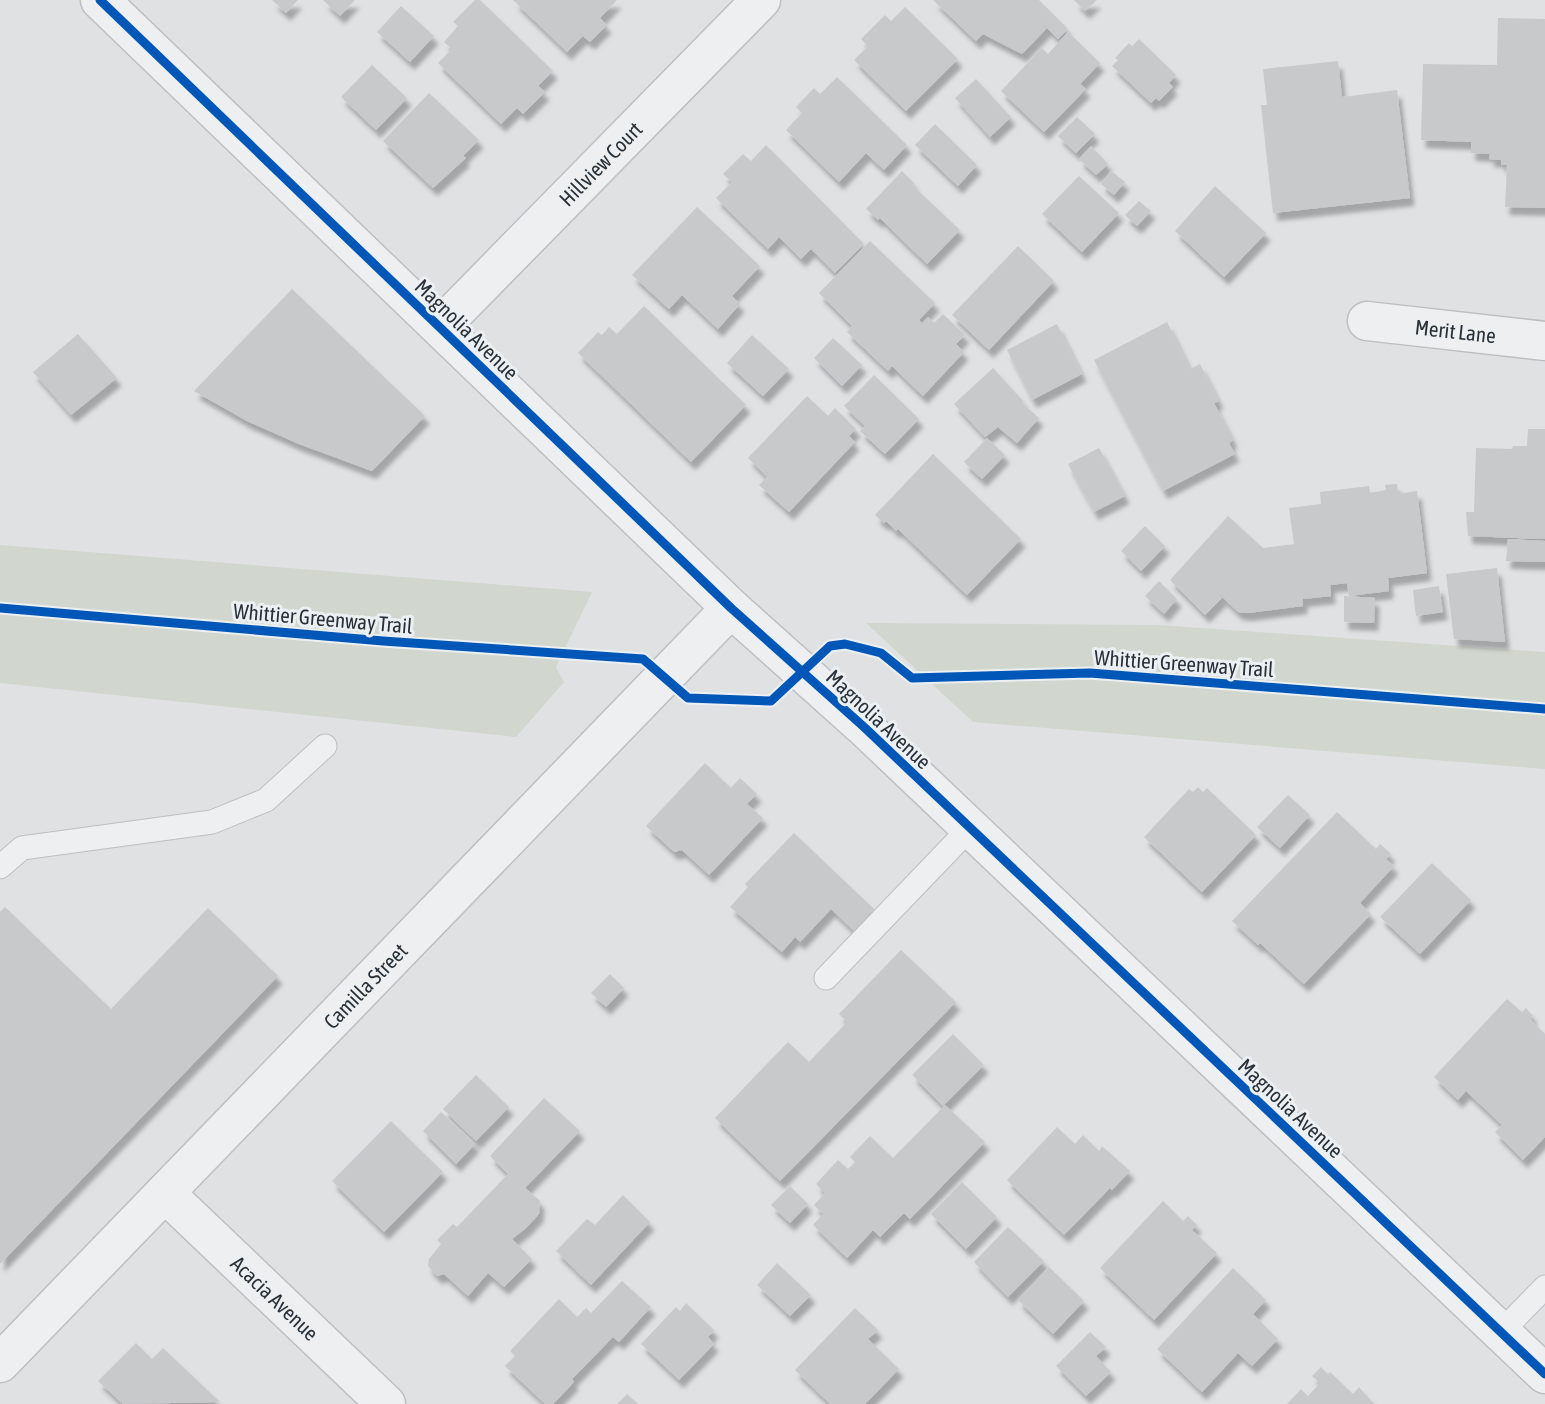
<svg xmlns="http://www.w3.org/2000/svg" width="1545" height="1404" font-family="'Asap Condensed',sans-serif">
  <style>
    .green { fill: #d1d7cf }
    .building { fill: #c7c9cb; filter: url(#shadow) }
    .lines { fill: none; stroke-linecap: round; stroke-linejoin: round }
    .service-casing { stroke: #bdbfc1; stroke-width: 25 }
    .minor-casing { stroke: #bdbfc1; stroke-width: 41 }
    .service { stroke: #eeeff0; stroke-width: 23 }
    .minor { stroke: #eeeff0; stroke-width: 38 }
    .cycleway-casing { stroke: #ecf0f3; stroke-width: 13 }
    .cycleway { stroke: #0057b8; stroke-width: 9 }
    .labels { text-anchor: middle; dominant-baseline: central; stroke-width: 6; stroke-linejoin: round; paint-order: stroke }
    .street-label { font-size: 21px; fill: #28313a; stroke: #ecf0f3 }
  </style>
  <defs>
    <filter id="shadow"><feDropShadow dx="4.5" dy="8" stdDeviation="2" flood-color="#0004"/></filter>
  </defs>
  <rect width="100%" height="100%" fill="#dfe1e3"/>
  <g class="green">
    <polygon points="0,545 592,592 556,667 564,682 516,737 0,683"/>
    <polygon points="866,623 1159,625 1545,652 1545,769 973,722"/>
  </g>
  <g class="building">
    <polygon points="272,0 298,0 286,13"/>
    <polygon points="323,0 355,0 340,16"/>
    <polygon points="475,0 480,0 553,71 538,86 545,92 523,114 517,108 501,124 438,63 452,49 444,42 458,26 453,22"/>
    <polygon points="513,0 617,0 600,18 607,25 590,42 583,36 567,52"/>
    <polygon points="933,0 1039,0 1068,29 1058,39 1047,28 1022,54 983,34 976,41"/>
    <polygon points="1074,0 1097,0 1085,11"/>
    <polygon points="401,6 434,36 410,62 377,32"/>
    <polygon points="905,7 958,59 906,111 854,60 868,46 861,39 885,15 891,21"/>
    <polygon points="1498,18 1545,19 1545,208 1505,207 1507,165 1501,165 1501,160 1489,159 1490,154 1471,153 1471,142 1421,140 1423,64 1497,65"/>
    <polygon points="1068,32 1100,63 1080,84 1086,89 1044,132 1001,91 1042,48 1048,54"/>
    <polygon points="1139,39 1176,75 1169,83 1173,87 1159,101 1156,98 1151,103 1112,66 1118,60 1115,58 1129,43 1132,46"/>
    <polygon points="1338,61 1342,97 1397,90 1410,198 1273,213 1261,105 1267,105 1263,69"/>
    <polygon points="372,65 407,98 376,130 341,97"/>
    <polygon points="837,77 907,145 884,170 866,153 839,182 786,130 802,113 796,107 814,88 820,94"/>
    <polygon points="976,79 1011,117 990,137 955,98"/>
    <polygon points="429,93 479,140 463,156 466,158 433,188 383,141"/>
    <polygon points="1077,117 1095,134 1076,153 1058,136"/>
    <polygon points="935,124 977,165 958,186 915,145"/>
    <polygon points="766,145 864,244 835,273 811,249 801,259 779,237 768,249 716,198 732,182 723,174 743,154 751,161"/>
    <polygon points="1091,146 1108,164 1096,175 1079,159"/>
    <polygon points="902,171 914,183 912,185 960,230 927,264 880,218 878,220 866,209"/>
    <polygon points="1111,171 1125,182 1114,195 1101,184"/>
    <polygon points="1079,176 1119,213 1082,252 1042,214"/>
    <polygon points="1215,186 1266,233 1224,277 1175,231"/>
    <polygon points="1139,201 1151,211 1137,226 1125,215"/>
    <polygon points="697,207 760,266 732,296 740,304 718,329 682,295 669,309 632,275"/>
    <polygon points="870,241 935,303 919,320 922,323 928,317 934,323 943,314 965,335 956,344 964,352 923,396 892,366 888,371 847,332 852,326 819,293"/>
    <polygon points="1018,246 1054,281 989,350 952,315"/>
    <polygon points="292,289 425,416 372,471 299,444 247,421 194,391"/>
    <polygon points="644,306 746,405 691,462 578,353 598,332 602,335 609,327 617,334"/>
    <polygon points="1167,322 1190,369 1200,364 1219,401 1214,403 1233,440 1229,443 1235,454 1163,491 1094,360"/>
    <polygon points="1057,324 1082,374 1032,400 1007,350"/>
    <polygon points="78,334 117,378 71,415 33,372"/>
    <polygon points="752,335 789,369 763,396 727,363"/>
    <polygon points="833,338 862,365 842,386 814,358"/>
    <polygon points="993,368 1024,402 1022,403 1039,418 1017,443 998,427 985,437 954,404"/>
    <polygon points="874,375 919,419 885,454 860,431 865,426 844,406"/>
    <polygon points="807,396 828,416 835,408 856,429 849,436 855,442 789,512 759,485 767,477 748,458"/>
    <polygon points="1528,429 1545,429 1545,539 1468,536 1466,512 1474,512 1476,448 1512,449 1513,446 1527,446"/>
    <polygon points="987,438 1005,455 982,479 964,462"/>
    <polygon points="1099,448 1125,496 1094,512 1068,464"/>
    <polygon points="933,454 1021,539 967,595 898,529 896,531 886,521 884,523 875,515"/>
    <polygon points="1397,484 1398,494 1417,491 1427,573 1388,578 1389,591 1349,596 1347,583 1330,585 1331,596 1303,599 1303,606 1248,613 1238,612 1217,592 1222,598 1205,615 1170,580 1228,516 1263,548 1294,544 1289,508 1321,504 1320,492 1369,486 1370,493 1386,490 1385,485"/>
    <polygon points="1145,526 1165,546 1141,571 1121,551"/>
    <polygon points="1508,539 1545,541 1545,562 1506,561"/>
    <polygon points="1497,568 1505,642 1454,639 1446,574"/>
    <polygon points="1159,581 1177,599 1164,614 1145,596"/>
    <polygon points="1439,586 1443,612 1416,616 1413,590"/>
    <polygon points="1344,596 1375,598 1374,623 1344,622"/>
    <polygon points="705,763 731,788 740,778 757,794 747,804 763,818 709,875 682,850 674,852 646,826"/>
    <polygon points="1198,787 1203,792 1207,788 1256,835 1202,892 1144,837 1189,789 1193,792"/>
    <polygon points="1288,795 1310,815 1280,848 1257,827"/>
    <polygon points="1337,812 1376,849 1380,844 1391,854 1386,859 1394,866 1360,903 1371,914 1304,984 1260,943 1258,945 1232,921"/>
    <polygon points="794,833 874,909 854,931 831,909 800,942 795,937 782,952 730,907 748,887 745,884"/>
    <polygon points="1432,863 1471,900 1420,954 1380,917"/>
    <polygon points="5,907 111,1009 208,908 278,976 0,1264 0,912"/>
    <polygon points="901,950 956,1002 780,1181 715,1118 788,1042 809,1062 847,1022 839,1014"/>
    <polygon points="610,974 624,988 606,1007 591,993"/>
    <polygon points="1507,999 1522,1012 1526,1008 1533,1016 1530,1019 1545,1034 1545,1137 1523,1160 1495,1132 1502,1125 1466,1091 1458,1100 1434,1077"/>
    <polygon points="953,1034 984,1065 943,1106 912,1075"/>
    <polygon points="476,1075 509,1107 476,1141 443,1109"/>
    <polygon points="544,1098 580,1131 525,1188 540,1201 539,1214 526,1228 512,1239 532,1259 504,1287 488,1273 468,1296 444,1274 437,1276 428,1266 429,1259 441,1244 437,1240 453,1224 457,1227 508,1174 490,1156"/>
    <polygon points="945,1105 985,1142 910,1219 904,1213 880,1237 873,1230 847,1258 813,1225 823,1214 814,1205 825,1193 816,1184 838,1160 848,1169 855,1162 850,1157 870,1136 893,1158"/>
    <polygon points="441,1112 475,1144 456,1164 423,1131"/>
    <polygon points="391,1121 443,1172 384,1232 332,1181"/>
    <polygon points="1057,1127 1075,1144 1083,1135 1099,1151 1102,1146 1130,1171 1112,1190 1110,1188 1064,1235 1007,1180"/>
    <polygon points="962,1182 997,1217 966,1249 931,1214"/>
    <polygon points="790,1186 808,1204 790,1223 771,1205"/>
    <polygon points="623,1195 650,1222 591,1285 556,1251 587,1219 595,1225"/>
    <polygon points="1163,1201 1183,1221 1188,1216 1197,1225 1192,1230 1217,1253 1154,1320 1100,1268"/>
    <polygon points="1008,1227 1044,1261 1008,1297 974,1262"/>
    <polygon points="777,1263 811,1295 790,1316 757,1285"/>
    <polygon points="1049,1267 1084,1301 1053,1334 1018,1300"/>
    <polygon points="1233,1268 1266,1300 1253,1314 1278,1339 1252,1366 1238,1353 1202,1392 1157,1349"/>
    <polygon points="622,1281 651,1307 619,1342 613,1337 572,1379 574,1382 553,1404 545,1404 505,1366 515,1356 510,1351 559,1299 577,1317 586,1308 591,1313"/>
    <polygon points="686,1303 714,1330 708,1337 714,1344 679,1380 641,1344 676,1307 680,1311"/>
    <polygon points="855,1308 878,1330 868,1339 899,1369 865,1404 830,1404 795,1370"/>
    <polygon points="1090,1332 1106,1347 1096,1356 1111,1372 1086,1396 1056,1366"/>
    <polygon points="136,1343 152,1359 163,1348 220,1402 123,1404 98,1381"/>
    <polygon points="1321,1367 1328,1374 1330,1372 1353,1394 1359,1387 1374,1404 1287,1404 1301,1389 1308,1396 1320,1383 1312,1376"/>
    <polygon points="627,1394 638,1404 617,1404"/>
  </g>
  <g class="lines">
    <defs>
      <g id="service">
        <polyline points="0,867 22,848 212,822 266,800 325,746"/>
        <polyline points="826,978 970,828"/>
        <polyline points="1501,1332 1545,1287"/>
      </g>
      <g id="minor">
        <polyline points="100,0 731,608 864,727 1545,1374"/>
        <path id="s1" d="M1367,321L1545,341"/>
        <path id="s2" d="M440,327L761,0"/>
        <path id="s3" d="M165,1193L386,1404"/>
        <path id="s4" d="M0,1363L731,608"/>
      </g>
    </defs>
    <use href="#service" class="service-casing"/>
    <use href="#minor" class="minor-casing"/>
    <use href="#service" class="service"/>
    <use href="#minor" class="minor"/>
    <defs>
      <g id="cycleway">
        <polyline points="100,0 731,608 864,727 1545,1374"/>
        <polyline points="0,608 383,641 643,659 688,698 771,701 830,646 845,644 881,653 912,678 1090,673 1545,709"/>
      </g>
    </defs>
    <use href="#cycleway" class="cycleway-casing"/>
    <use href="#cycleway" class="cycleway"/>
  </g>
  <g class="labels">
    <g class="street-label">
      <text stroke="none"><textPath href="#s2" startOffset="229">Hillview Court</textPath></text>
      <text transform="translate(467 329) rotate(44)">Magnolia Avenue</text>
      <text stroke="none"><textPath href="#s1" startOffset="89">Merit Lane</textPath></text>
      <text transform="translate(323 618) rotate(5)">Whittier Greenway Trail</text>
      <text transform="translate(1184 663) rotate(4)">Whittier Greenway Trail</text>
      <text transform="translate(879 719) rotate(43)">Magnolia Avenue</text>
      <text stroke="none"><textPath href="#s4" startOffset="525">Camilla Street</textPath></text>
      <text transform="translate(1291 1108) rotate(43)">Magnolia Avenue</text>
      <text stroke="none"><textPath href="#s3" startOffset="152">Acacia Avenue</textPath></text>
    </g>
  </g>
</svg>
